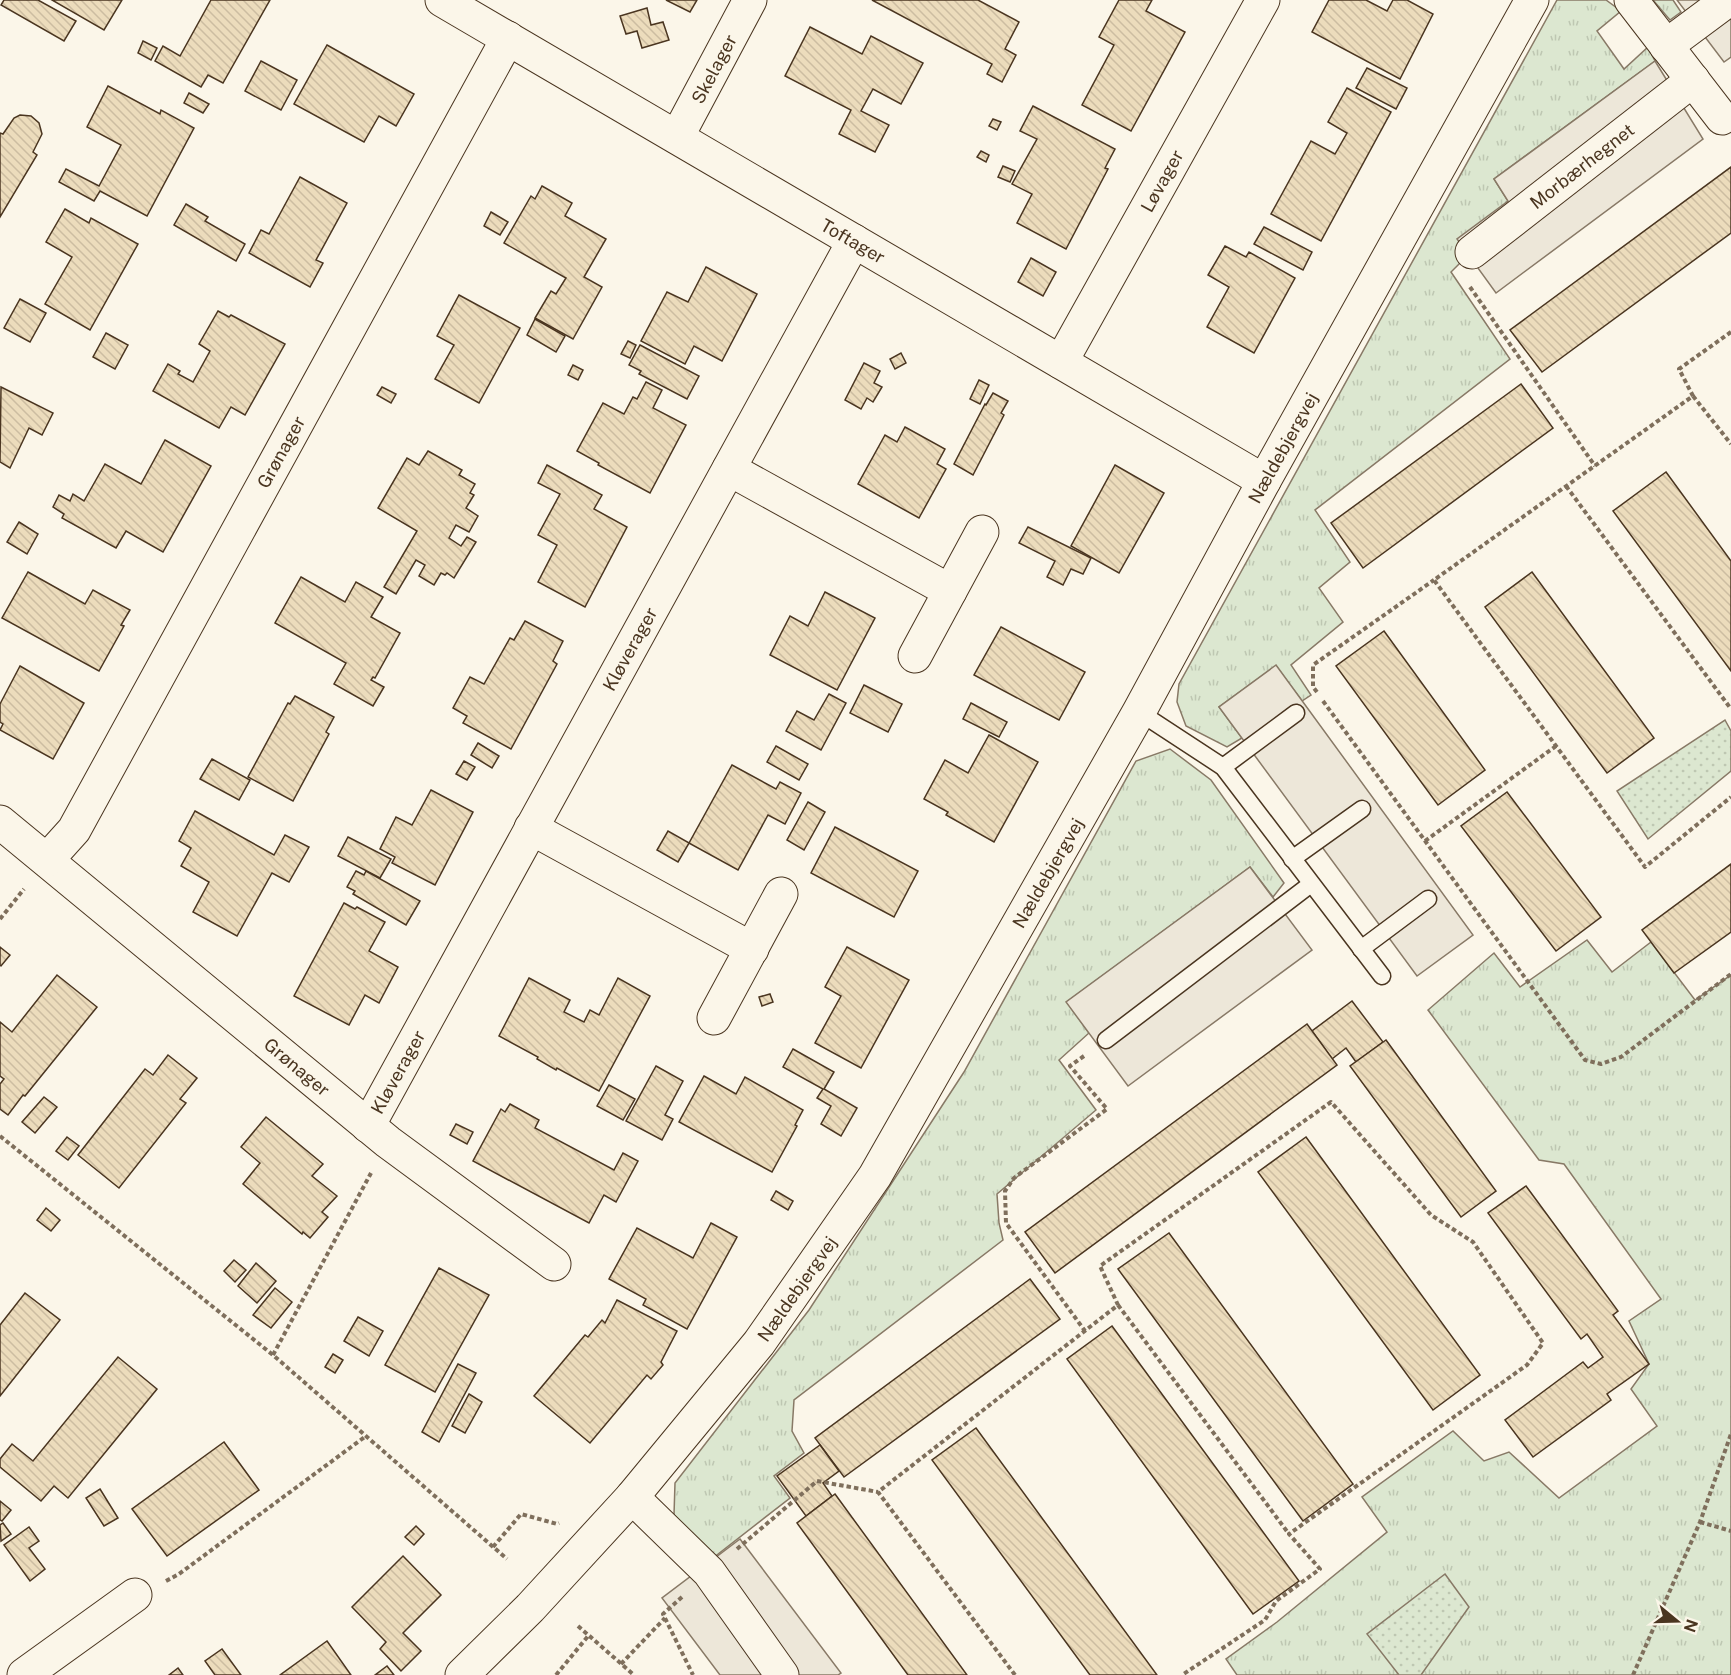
<svg xmlns="http://www.w3.org/2000/svg" width="1731" height="1675" font-family="'Public Sans',sans-serif">
  <style>
    .grass { fill: url(#grass-tufts); stroke: #887966; stroke-width: 1.5 }
    .park { fill: url(#park-dots); stroke: #887966; stroke-width: 1.5 }
    .parking { fill: #ede7d9; stroke: #887966; stroke-width: 1.5 }
    .building { fill: url(#building-back-hatch); stroke: #4a3520; stroke-width: 1.5 }
    .lines { fill: none; stroke-linecap: round; stroke-linejoin: round }
    .service-casing { stroke: #4a3520; stroke-width: 19 }
    .minor-casing { stroke: #4a3520; stroke-width: 35 }
    .tertiary-casing { stroke: #4a3520; stroke-width: 35 }
    .path { stroke: #7f6f5c; stroke-width: 4; stroke-dasharray: 4.5 3; stroke-linecap: butt }
    .service { stroke: #fbf6e9; stroke-width: 16 }
    .minor { stroke: #fbf6e9; stroke-width: 33 }
    .tertiary { stroke: #fbf6e9; stroke-width: 33 }
    .labels { text-anchor: middle; dominant-baseline: central; stroke-width: 4.5; stroke-linejoin: round; paint-order: stroke }
    .street-label { font-size: 18px; fill: #4a3520; stroke: #fbf6e9 }
  </style>
  <defs>
    <pattern id="grass-tufts" width="24" height="20" patternUnits="userSpaceOnUse" patternTransform="scale(1.5)"><rect width="24" height="20" fill="#dce7d0"/><path d="M3 7l-1-3M5 7V3M7 7l1-3M15 17l-1-3M17 17v-4M19 17l1-3" fill="none" stroke="#bec7b2"/></pattern>
    <pattern id="park-dots" width="8" height="8" patternUnits="userSpaceOnUse" patternTransform="scale(1.5)"><rect width="8" height="8" fill="#dce7d0"/><path d="M2 2h.1M6 6h.1" fill="none" stroke="#bec7b2" stroke-width="1.8" stroke-linecap="round"/></pattern>
    <pattern id="building-back-hatch" width="6" height="6" patternUnits="userSpaceOnUse" patternTransform="scale(1.5)"><rect width="6" height="6" fill="#ecdcbc"/><path d="M-1 5l2 2M0 0l6 6M5-1l2 2" fill="none" stroke="#ccbda1"/></pattern>
  </defs>
  <rect width="100%" height="100%" fill="#fbf6e9"/>
  <g class="grass">
    <polygon points="1557,0 1606,0 1621,11 1597,31 1624,69 1648,47 1655,61 1494,179 1508,201 1468,255 1451,272 1510,359 1315,510 1350,562 1319,588 1343,622 1291,665 1311,695 1302,701 1276,666 1219,707 1242,738 1227,747 1186,726 1177,702 1179,684"/>
    <polygon points="1653,0 1673,0 1681,12 1670,20"/>
    <polygon points="1170,749 1211,780 1284,883 1273,897 1250,867 1067,1002 1089,1033 1059,1060 1096,1110 997,1194 999,1223 1003,1240 794,1400 792,1431 804,1453 774,1476 790,1498 713,1558 674,1515 675,1483 809,1310 964,1072 1136,761"/>
    <polygon points="1587,940 1612,972 1651,942 1695,1000 1731,975 1731,1675 1237,1675 1226,1659 1277,1622 1387,1532 1362,1497 1453,1431 1484,1461 1509,1452 1559,1498 1657,1426 1631,1389 1649,1364 1629,1321 1661,1299 1564,1164 1539,1160 1428,1010 1494,953 1520,987"/>
  </g>
  <g class="park">
    <polygon points="1725,720 1731,731 1731,771 1648,839 1617,791"/>
    <polygon points="1445,1574 1469,1607 1421,1675 1399,1675 1367,1634"/>
  </g>
  <g class="parking">
    <polygon points="1677,0 1731,0 1731,57 1724,62"/>
    <polygon points="1655,61 1703,139 1496,293 1457,239 1508,201 1494,179"/>
    <polygon points="1276,665 1473,935 1417,976 1219,707"/>
    <polygon points="1250,867 1312,950 1128,1086 1066,1002"/>
    <polygon points="740,1539 841,1673 838,1675 720,1675 662,1598"/>
  </g>
  <g class="building">
    <polygon points="4,0 38,0 76,21 64,41 1,5"/>
    <polygon points="52,0 122,0 104,30"/>
    <polygon points="211,0 270,0 223,83 208,75 201,87 155,61 163,46 180,56"/>
    <polygon points="666,0 697,0 690,12"/>
    <polygon points="872,0 978,0 1019,22 1005,49 1016,55 1002,82 987,74 992,64"/>
    <polygon points="1119,0 1152,0 1146,11 1185,32 1131,131 1082,105 1114,45 1099,37"/>
    <polygon points="1329,0 1366,0 1387,11 1393,0 1407,0 1433,14 1400,79 1312,32"/>
    <polygon points="647,8 651,25 663,22 669,40 642,48 637,31 626,34 620,16"/>
    <polygon points="810,27 862,54 871,36 923,63 901,104 873,89 861,111 889,125 875,152 839,134 851,110 785,76"/>
    <polygon points="143,41 157,48 151,60 138,53"/>
    <polygon points="327,45 414,94 396,126 379,116 364,142 294,104"/>
    <polygon points="261,61 297,80 281,110 245,91"/>
    <polygon points="1367,68 1407,88 1396,109 1356,88"/>
    <polygon points="108,86 160,114 161,110 194,128 147,216 100,191 94,201 59,182 66,169 99,186 121,145 87,127"/>
    <polygon points="1347,88 1391,112 1321,241 1271,214 1311,141 1335,154 1347,133 1328,122"/>
    <polygon points="189,93 209,104 203,113 184,103"/>
    <polygon points="1033,106 1115,149 1105,168 1108,169 1066,249 1017,223 1032,194 1012,184 1037,139 1020,131"/>
    <polygon points="20,115 31,116 39,123 42,134 33,152 37,155 0,217 0,133 3,134 14,118"/>
    <polygon points="993,119 1001,122 997,130 989,126"/>
    <polygon points="981,151 989,155 986,162 977,157"/>
    <polygon points="1003,166 1015,171 1010,182 998,177"/>
    <polygon points="1731,167 1731,233 1542,372 1510,330"/>
    <polygon points="300,177 347,203 316,260 323,263 310,287 249,253 261,230 269,234"/>
    <polygon points="542,186 572,203 565,216 606,239 584,277 602,287 573,339 535,318 551,291 556,294 566,278 504,243 531,196 535,199"/>
    <polygon points="186,204 208,217 205,221 245,244 236,261 174,225"/>
    <polygon points="65,209 89,223 91,218 138,244 90,330 45,304 72,257 46,242"/>
    <polygon points="491,212 508,222 500,235 484,226"/>
    <polygon points="1264,227 1312,252 1303,270 1254,244"/>
    <polygon points="1225,246 1246,257 1249,252 1295,278 1254,353 1207,327 1229,287 1208,275"/>
    <polygon points="1031,258 1056,272 1043,296 1018,282"/>
    <polygon points="706,267 757,294 722,361 694,346 685,364 641,341 667,292 688,302"/>
    <polygon points="459,295 520,328 479,403 435,379 454,345 437,336"/>
    <polygon points="20,299 46,313 30,342 4,328"/>
    <polygon points="218,311 229,317 231,315 285,344 245,415 231,407 219,428 153,391 168,364 180,371 178,374 193,382 210,351 199,344"/>
    <polygon points="535,319 565,336 556,352 527,335"/>
    <polygon points="106,333 128,345 115,369 93,357"/>
    <polygon points="628,341 636,345 630,358 621,354"/>
    <polygon points="640,345 699,376 687,399 639,374 641,371 629,365"/>
    <polygon points="901,353 906,363 895,369 890,359"/>
    <polygon points="864,363 880,371 874,383 882,387 873,402 867,398 861,409 845,400"/>
    <polygon points="573,365 583,370 578,380 568,375"/>
    <polygon points="979,380 989,385 980,404 970,399"/>
    <polygon points="646,382 662,390 653,408 686,425 650,493 598,465 599,463 577,451 603,403 624,414 633,397 637,399"/>
    <polygon points="1521,384 1553,428 1363,568 1331,523"/>
    <polygon points="1,387 53,413 42,435 29,428 10,468 0,462"/>
    <polygon points="382,387 396,394 391,403 377,395"/>
    <polygon points="993,393 1008,401 1001,413 1004,415 973,475 954,464 985,404 986,405"/>
    <polygon points="905,427 945,449 937,464 946,469 919,518 858,484 885,435 897,442"/>
    <polygon points="165,440 211,466 163,552 126,531 116,548 62,518 64,514 53,507 59,495 70,501 73,494 84,501 105,464 141,484"/>
    <polygon points="428,451 462,470 459,475 475,484 470,493 474,495 466,508 478,516 469,532 456,525 449,538 461,546 467,537 476,542 454,578 447,573 445,575 441,573 434,585 419,576 425,565 416,560 396,594 384,587 417,531 378,508 407,458 419,465"/>
    <polygon points="547,465 602,495 594,509 627,527 585,607 538,582 557,545 538,535 560,494 538,483"/>
    <polygon points="1115,465 1164,493 1119,573 1071,546"/>
    <polygon points="1666,472 1731,561 1731,671 1613,511"/>
    <polygon points="19,522 38,534 27,554 7,542"/>
    <polygon points="1028,527 1091,558 1083,574 1071,569 1063,585 1047,577 1055,561 1019,543"/>
    <polygon points="28,572 85,604 93,590 130,610 121,625 124,626 99,671 2,618"/>
    <polygon points="1532,572 1654,738 1607,773 1485,607"/>
    <polygon points="301,577 345,602 356,582 383,597 371,617 400,633 375,678 373,677 371,680 384,687 373,706 334,684 346,663 275,623"/>
    <polygon points="825,592 875,618 837,690 770,655 790,616 808,626"/>
    <polygon points="525,621 563,641 553,661 557,664 511,749 463,723 467,716 453,708 470,677 484,684 510,638 514,640"/>
    <polygon points="1001,627 1085,672 1059,720 974,675"/>
    <polygon points="1384,631 1485,770 1438,805 1336,666"/>
    <polygon points="20,666 84,703 53,759 0,730 3,724 0,722 0,704"/>
    <polygon points="864,685 902,704 888,732 850,713"/>
    <polygon points="829,694 846,703 821,750 786,731 797,711 814,720"/>
    <polygon points="295,696 334,717 326,732 329,734 293,801 248,777 288,703 290,704"/>
    <polygon points="971,703 1007,722 999,737 963,719"/>
    <polygon points="989,735 1038,762 994,842 946,815 948,812 924,799 945,760 968,773"/>
    <polygon points="478,743 499,756 492,768 471,755"/>
    <polygon points="776,746 808,764 799,780 767,762"/>
    <polygon points="212,759 250,780 239,800 200,779"/>
    <polygon points="464,761 475,767 467,780 456,774"/>
    <polygon points="732,765 776,789 780,782 801,793 785,824 768,815 738,870 689,843 678,862 657,850 668,831 689,843"/>
    <polygon points="431,790 473,812 435,885 392,863 395,857 380,849 396,817 412,825"/>
    <polygon points="1507,792 1601,917 1556,951 1461,826"/>
    <polygon points="808,802 825,812 804,850 787,840"/>
    <polygon points="195,811 274,855 285,835 309,847 289,882 272,873 237,936 193,912 209,882 181,866 191,848 179,841"/>
    <polygon points="835,827 918,871 894,917 811,873"/>
    <polygon points="348,837 391,859 380,878 338,856"/>
    <polygon points="1731,864 1731,932 1674,973 1642,930"/>
    <polygon points="356,871 364,875 366,871 420,901 406,925 353,894 355,891 347,887"/>
    <polygon points="344,903 355,909 357,907 385,922 369,951 398,967 379,1003 365,995 349,1025 294,996"/>
    <polygon points="0,947 10,955 1,966 0,965"/>
    <polygon points="847,947 909,980 861,1068 815,1043 841,996 825,987"/>
    <polygon points="57,975 97,1007 25,1096 23,1095 8,1115 0,1109 0,1084 4,1079 0,1076 0,1022 12,1032"/>
    <polygon points="529,978 570,1000 564,1012 584,1022 590,1010 599,1015 618,978 650,996 599,1091 557,1068 556,1070 537,1059 538,1057 499,1036"/>
    <polygon points="770,994 773,1002 762,1006 759,997"/>
    <polygon points="1352,1001 1383,1042 1356,1062 1346,1048 1332,1059 1312,1031"/>
    <polygon points="1307,1024 1337,1065 1055,1273 1025,1232"/>
    <polygon points="1386,1040 1496,1191 1461,1217 1350,1066"/>
    <polygon points="793,1049 834,1072 824,1089 857,1108 841,1136 821,1124 831,1106 817,1098 823,1089 783,1067"/>
    <polygon points="168,1055 197,1078 180,1099 186,1103 119,1188 78,1155 145,1069 153,1075"/>
    <polygon points="656,1066 683,1081 665,1115 673,1119 662,1140 626,1121"/>
    <polygon points="704,1076 736,1094 745,1077 803,1110 795,1125 797,1126 772,1172 679,1122"/>
    <polygon points="609,1085 635,1099 623,1120 597,1106"/>
    <polygon points="44,1097 57,1107 35,1133 22,1122"/>
    <polygon points="510,1104 539,1120 535,1128 614,1170 623,1153 638,1161 616,1202 604,1195 589,1223 473,1161 501,1109 505,1112"/>
    <polygon points="266,1117 323,1164 312,1176 337,1196 322,1212 328,1217 310,1238 303,1232 302,1234 243,1184 260,1163 241,1147"/>
    <polygon points="456,1124 473,1132 467,1144 450,1135"/>
    <polygon points="67,1137 79,1146 68,1160 56,1151"/>
    <polygon points="1306,1137 1480,1375 1433,1410 1258,1172"/>
    <polygon points="1526,1186 1618,1311 1613,1315 1649,1364 1607,1394 1611,1400 1533,1457 1505,1420 1583,1362 1588,1368 1603,1357 1587,1334 1581,1339 1488,1213"/>
    <polygon points="776,1191 793,1201 788,1210 771,1200"/>
    <polygon points="46,1208 60,1220 51,1231 37,1220"/>
    <polygon points="711,1223 737,1237 687,1329 643,1305 646,1299 609,1279 637,1228 693,1258"/>
    <polygon points="1169,1233 1353,1484 1303,1521 1118,1269"/>
    <polygon points="234,1260 246,1270 235,1282 224,1271"/>
    <polygon points="256,1263 276,1281 257,1303 238,1286"/>
    <polygon points="439,1268 489,1295 435,1392 385,1365"/>
    <polygon points="1030,1279 1060,1319 844,1477 815,1438"/>
    <polygon points="275,1288 292,1302 271,1328 253,1315"/>
    <polygon points="25,1293 60,1320 0,1396 0,1325"/>
    <polygon points="617,1300 677,1331 661,1362 663,1365 651,1379 647,1375 590,1443 534,1396 585,1335 588,1337 602,1320 605,1323"/>
    <polygon points="358,1317 383,1331 369,1356 344,1341"/>
    <polygon points="1112,1326 1299,1581 1253,1614 1067,1359"/>
    <polygon points="333,1354 343,1360 335,1373 325,1367"/>
    <polygon points="118,1357 157,1389 68,1498 54,1486 41,1501 0,1467 0,1459 12,1444 33,1461"/>
    <polygon points="458,1364 476,1373 439,1442 422,1432"/>
    <polygon points="469,1394 482,1402 465,1433 452,1426"/>
    <polygon points="976,1428 1157,1675 1090,1675 932,1460"/>
    <polygon points="224,1442 259,1490 167,1556 132,1509"/>
    <polygon points="820,1445 839,1471 823,1483 832,1496 806,1516 777,1476"/>
    <polygon points="100,1489 118,1518 104,1526 86,1498"/>
    <polygon points="835,1494 967,1675 908,1675 797,1523"/>
    <polygon points="0,1501 11,1510 2,1521 0,1520"/>
    <polygon points="3,1523 11,1534 1,1541 0,1525"/>
    <polygon points="416,1526 424,1534 414,1545 405,1537"/>
    <polygon points="29,1527 39,1541 29,1548 45,1569 30,1581 4,1545"/>
    <polygon points="403,1556 441,1595 403,1633 421,1651 401,1671 380,1649 386,1642 352,1607"/>
    <polygon points="327,1641 351,1675 280,1675"/>
    <polygon points="222,1649 241,1675 215,1675 205,1661"/>
    <polygon points="387,1666 394,1675 375,1675"/>
    <polygon points="178,1668 183,1675 169,1675"/>
  </g>
  <g class="lines">
    <defs>
      <g id="service">
        <polyline points="1139,712 1223,767 1382,976"/>
        <polyline points="1223,767 1296,713"/>
        <polyline points="1292,859 1362,809"/>
        <polyline points="1361,949 1428,899"/>
        <polyline points="1106,1040 1311,884"/>
      </g>
      <g id="minor">
        <polyline points="442,0 1264,481"/>
        <polyline points="1631,0 1722,118"/>
        <polyline points="1666,46 1728,0"/>
        <polyline points="677,137 750,0"/>
        <polyline points="1472,252 1693,80"/>
        <polyline points="1061,362 1263,0"/>
        <polyline points="729,469 950,591"/>
        <polyline points="915,656 982,532"/>
        <polyline points="0,822 388,1142 554,1264"/>
        <polyline points="531,828 752,949"/>
        <polyline points="47,860 74,830 508,38"/>
        <polyline points="714,1018 781,894"/>
        <polyline points="368,1126 854,241"/>
        <polyline points="632,1497 709,1572 782,1675"/>
        <polyline points="24,1675 135,1595"/>
      </g>
      <polyline id="tertiary" points="462,1675 530,1608 632,1497 759,1343 875,1176 1139,712 1264,481 1532,0"/>
    </defs>
    <use href="#service" class="service-casing"/>
    <use href="#minor" class="minor-casing"/>
    <use href="#tertiary" class="tertiary-casing"/>
    <g class="path">
      <polyline points="1470,287 1595,466"/>
      <polyline points="1731,332 1679,369 1693,396 1434,580 1645,867 1731,797"/>
      <polyline points="1693,396 1731,444"/>
      <polyline points="1566,486 1731,709"/>
      <polyline points="1317,692 1313,687 1313,665 1434,580"/>
      <polyline points="1323,701 1585,1060 1601,1064 1621,1057 1731,974"/>
      <polyline points="1425,841 1556,746"/>
      <polyline points="0,919 24,889"/>
      <polyline points="1084,1056 1070,1066 1107,1109 1014,1178 1005,1191 1006,1223 1085,1331"/>
      <polyline points="0,1136 273,1355 507,1559"/>
      <polyline points="1118,1305 1289,1534"/>
      <polyline points="273,1355 371,1173"/>
      <polyline points="1700,1522 1731,1531"/>
      <polyline points="493,1547 521,1514 557,1524 559,1523"/>
      <polyline points="737,1549 817,1481 878,1492"/>
      <polyline points="166,1581 179,1574 366,1436"/>
      <polyline points="682,1597 663,1614 693,1675"/>
      <polyline points="578,1626 634,1675"/>
      <polyline points="621,1664 665,1618"/>
      <polyline points="556,1675 589,1635"/>
      <polyline points="1015,1675 878,1492 1118,1305 1100,1266 1331,1102 1431,1215 1473,1242 1543,1343 1527,1365 1289,1534 1320,1569 1276,1601 1265,1620 1182,1675"/>
      <polyline points="1633,1675 1700,1522 1731,1434"/>
    </g>
    <use href="#service" class="service"/>
    <use href="#minor" class="minor"/>
    <use href="#tertiary" class="tertiary"/>
  </g>
  <g class="labels">
    <g class="street-label">
      <text transform="translate(714 69) rotate(-62)">Skelager</text>
      <text transform="translate(1582 166) rotate(-38)">Morbærhegnet</text>
      <text transform="translate(1162 181) rotate(-61)">Løvager</text>
      <text transform="translate(853 241) rotate(30)">Toftager</text>
      <text transform="translate(1283 448) rotate(-61)">Nældebjergvej</text>
      <text transform="translate(281 452) rotate(-61)">Grønager</text>
      <text transform="translate(630 649) rotate(-61)">Kløverager</text>
      <text transform="translate(1048 873) rotate(-60)">Nældebjergvej</text>
      <text transform="translate(297 1067) rotate(40)">Grønager</text>
      <text transform="translate(398 1072) rotate(-61)">Kløverager</text>
      <text transform="translate(797 1289) rotate(-55)">Nældebjergvej</text>
    </g>
  </g>
  <g transform="translate(1677 1621) rotate(109)" stroke="#fbf6e9" stroke-width="4.5" paint-order="stroke">
  <path d="M0-4.5L10 22L0 15L-10 22Z" fill="#4a3520"/>
  <text y="-9" font-size="16" font-weight="bold" text-anchor="middle" fill="#4a3520">N</text>
  </g>
</svg>
